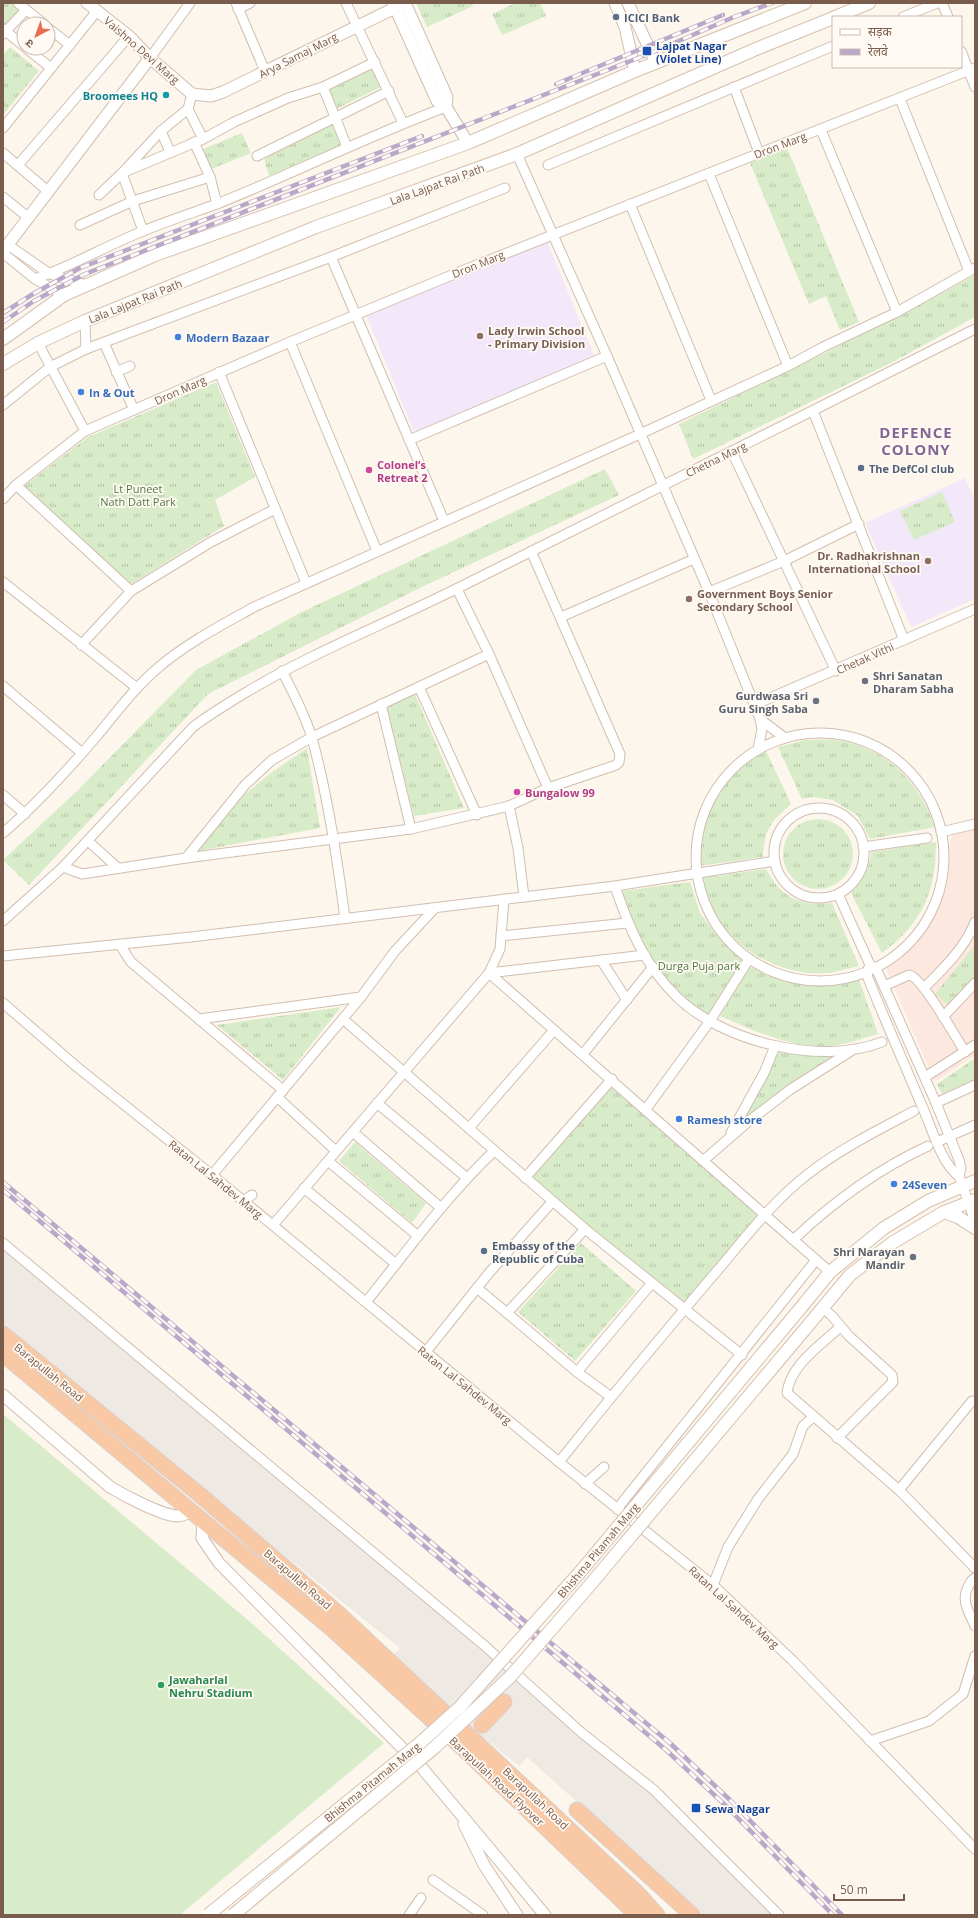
<svg xmlns="http://www.w3.org/2000/svg" width="978" height="1918" font-family="'Open Sans','Noto Sans Devanagari',sans-serif">
  <style>
    .commercial { fill: #fde8e0 }
    .industrial { fill: #efe9e4 }
    .education { fill: #f3e8fa }
    .grass { fill: url(#grass-tufts) }
    .garden { fill: #d8ecc9 }
    .lines { fill: none; stroke-linecap: round; stroke-linejoin: round }
    .minor-casing { stroke: #d1beb0; stroke-width: 11 }
    .tertiary-casing { stroke: #d1beb0; stroke-width: 13 }
    .secondary-casing { stroke: #d6c0b0; stroke-width: 14 }
    .trunk-casing { stroke: #dad1cd; stroke-width: 17 }
    .minor { stroke: #fff; stroke-width: 9 }
    .tertiary { stroke: #fff; stroke-width: 11 }
    .secondary { stroke: #fff; stroke-width: 12 }
    .trunk { stroke: #f9c8a4; stroke-width: 15 }
    .rail-casing { stroke: #b9a8c9; stroke-width: 4.5 }
    .rail { stroke: #fffaf3; stroke-width: 3; stroke-dasharray: 9; stroke-linecap: butt }
    .secondary-bridge-casing { stroke: #d6c0b0; stroke-width: 14; stroke-linecap: butt }
    .secondary-bridge { stroke: #fff; stroke-width: 12 }
    .service-dot { fill: #5c6f8a; stroke: #fffaf3; stroke-width: 1.5 }
    .transit-dot { fill: #1a4fb4; stroke: #fffaf3; stroke-width: 1.5 }
    .culture-dot { fill: #0f9aa8; stroke: #fffaf3; stroke-width: 1.5 }
    .education-dot { fill: #8d6e63; stroke: #fffaf3; stroke-width: 1.5 }
    .shop-dot { fill: #3f7fe0; stroke: #fffaf3; stroke-width: 1.5 }
    .hotel-dot { fill: #d1479c; stroke: #fffaf3; stroke-width: 1.5 }
    .worship-dot { fill: #6b7280; stroke: #fffaf3; stroke-width: 1.5 }
    .leisure-dot { fill: #2e9e5b; stroke: #fffaf3; stroke-width: 1.5 }
    .labels { text-anchor: middle; dominant-baseline: central; stroke-width: 3.5; stroke-linejoin: round; paint-order: stroke }
    .service-label { font-size: 11px; font-weight: bold; fill: #4e5e75; stroke: #fffaf3; text-anchor: start }
    .transit-label { font-size: 11px; font-weight: bold; fill: #164399; stroke: #fffaf3; text-anchor: start }
    .street-label { font-size: 11px; fill: #7a5c4d; stroke: #fffaf3 }
    .culture-label { font-size: 11px; font-weight: bold; fill: #0d838f; stroke: #fffaf3; text-anchor: end }
    .education-label { font-size: 11px; font-weight: bold; fill: #785e54; stroke: #fffaf3; text-anchor: start }
    .shop-label { font-size: 11px; font-weight: bold; fill: #366cbe; stroke: #fffaf3; text-anchor: start }
    .hotel-label { font-size: 11px; font-weight: bold; fill: #b23c85; stroke: #fffaf3; text-anchor: start }
    .park-label { font-size: 11px; fill: #537a41; stroke: #fffaf3 }
    .worship-label { font-size: 11px; font-weight: bold; fill: #5b616d; stroke: #fffaf3; text-anchor: end }
    .leisure-label { font-size: 11px; font-weight: bold; fill: #27864d; stroke: #fffaf3; text-anchor: start }
    .district-label { font-size: 15px; font-weight: bold; letter-spacing: 1px; fill: #846695; stroke: #fffaf3 }
  </style>
  <defs>
    <pattern id="grass-tufts" width="24" height="20" patternUnits="userSpaceOnUse"><rect width="24" height="20" fill="#d8ecc9"/><path d="M3 7l-1-3M5 7V3M7 7l1-3M15 17l-1-3M17 17v-4M19 17l1-3" fill="none" stroke="#b4c2a5"/></pattern>
  </defs>
  <rect width="100%" height="100%" fill="#fdf6ec"/>
  <polygon class="commercial" points="975,824 975,1055 935,1082 883,962 911,940 936,903 954,828"/>
  <polygon class="industrial" points="3,1249 664,1801 778,1915 702,1915 527,1757 519,1766 479,1734 393,1656 400,1648 186,1477 3,1325"/>
  <g class="education">
    <polygon points="547,241 595,358 414,432 366,315"/>
    <polygon points="965,478 975,500 975,599 911,627 865,523"/>
  </g>
  <g class="grass">
    <polygon points="3,3 12,3 19,10 4,26"/>
    <polygon points="416,3 472,3 473,6 427,27"/>
    <polygon points="516,3 540,3 546,16 502,35 492,14"/>
    <polygon points="10,47 39,71 3,115 3,55"/>
    <polygon points="374,65 385,85 336,109 325,87"/>
    <polygon points="333,117 344,144 269,176 265,162 264,153"/>
    <polygon points="242,133 251,153 209,170 201,150"/>
    <polygon points="787,148 859,322 840,330 826,296 809,304 750,163"/>
    <polygon points="975,275 975,317 891,363 693,459 679,424 898,317"/>
    <polygon points="216,382 255,477 215,500 224,526 128,586 23,487 88,437"/>
    <polygon points="605,469 619,495 424,586 208,694 29,885 3,860 78,790 196,670 300,613"/>
    <polygon points="942,492 955,522 914,540 900,511"/>
    <polygon points="414,692 464,808 414,816 386,706"/>
    <path d="M805,740C815,740 826,739 836,740C884,746 920,782 935,827L870,839L858,816L833,800L813,797L802,799L778,747Z"/>
    <polygon points="307,748 320,828 198,851 244,795 272,772"/>
    <path d="M765,749L791,804C770,823 765,828 763,857L699,866C700,856 699,845 700,835C706,798 734,766 765,749Z"/>
    <circle cx="818" cy="854" r="35"/>
    <path d="M936,842C936,891 923,923 882,953L851,893C863,881 869,869 871,852Z"/>
    <path d="M766,869C781,898 800,906 832,903L859,966C849,968 839,971 829,973C788,977 742,955 720,921C711,908 706,893 702,878Z"/>
    <path d="M690,882L700,913L717,936L743,960L708,1015C697,1007 683,999 674,988C648,959 634,927 622,891Z"/>
    <polygon points="975,945 975,976 950,1007 935,994"/>
    <path d="M750,967L785,982L822,984L859,979L878,1034C866,1037 854,1042 842,1044C800,1053 757,1032 720,1016Z"/>
    <polygon points="341,1007 283,1080 217,1025"/>
    <polygon points="777,1051 836,1057 742,1121"/>
    <polygon points="975,1058 975,1079 942,1094 937,1084"/>
    <polygon points="611,1087 760,1215 683,1303 588,1226 532,1178"/>
    <polygon points="355,1142 426,1203 412,1223 339,1161"/>
    <polygon points="581,1243 636,1291 575,1361 518,1312"/>
  </g>
  <polygon class="garden" points="3,1414 255,1626 384,1743 180,1915 3,1915"/>
  <g class="lines">
    <defs>
      <g id="minor">
        <polyline points="18,3 44,24"/>
        <polyline points="236,3 265,71"/>
        <polyline points="346,3 403,123"/>
        <polyline points="942,3 948,17"/>
        <polyline points="238,9 250,3"/>
        <polyline points="903,17 937,3"/>
        <polyline points="48,28 70,45"/>
        <polyline points="3,29 24,46"/>
        <polyline points="3,34 26,10"/>
        <polyline points="26,48 51,68"/>
        <polyline points="961,51 975,87"/>
        <polyline points="150,58 190,3"/>
        <polyline points="734,87 759,153"/>
        <polyline points="192,94 188,109 203,139"/>
        <polyline points="900,99 969,271"/>
        <polyline points="3,128 97,11"/>
        <polyline points="821,130 897,312"/>
        <polyline points="161,131 170,152"/>
        <polyline points="194,142 210,177 217,204"/>
        <polyline points="347,147 323,87 375,62"/>
        <polyline points="3,153 49,192"/>
        <polyline points="517,154 607,356 709,592 760,719 762,729 758,749"/>
        <polyline points="257,156 389,91"/>
        <polyline points="18,165 129,36"/>
        <polyline points="548,165 833,46"/>
        <polyline points="124,171 161,131 188,109"/>
        <polyline points="122,173 203,139 234,122 288,98 323,87"/>
        <polyline points="709,174 788,366"/>
        <polyline points="99,195 122,173 143,231"/>
        <polyline points="3,197 29,218"/>
        <polyline points="630,204 711,400"/>
        <polyline points="80,225 133,201 210,177"/>
        <polyline points="3,245 8,245 50,274 86,285"/>
        <polyline points="3,253 35,279 64,295"/>
        <polyline points="331,257 444,521"/>
        <path d="M35,279C72,266 106,246 143,231C167,221 192,213 217,204C294,173 368,136 446,107"/>
        <polyline points="85,321 86,349"/>
        <polyline points="290,342 377,551"/>
        <polyline points="38,343 85,431"/>
        <polyline points="104,343 134,410"/>
        <polyline points="116,372 130,366"/>
        <polyline points="219,372 306,583"/>
        <polyline points="3,405 50,367 86,349 331,257 505,188"/>
        <polyline points="813,411 904,640"/>
        <polyline points="409,440 607,356"/>
        <polyline points="732,452 836,671"/>
        <polyline points="16,485 131,591 81,645"/>
        <polyline points="3,499 16,485 85,431 290,342 464,270 975,68"/>
        <polyline points="3,582 137,688"/>
        <polyline points="457,589 489,654 548,788"/>
        <polyline points="131,591 211,542 275,509"/>
        <polyline points="709,592 784,561 859,524"/>
        <polyline points="561,617 694,559"/>
        <path d="M282,671C293,692 305,715 312,738C328,797 337,858 345,918"/>
        <polyline points="3,686 82,753"/>
        <polyline points="419,687 477,815"/>
        <polyline points="381,704 411,829"/>
        <polyline points="754,705 975,609"/>
        <polyline points="760,719 785,738"/>
        <circle cx="820" cy="857" r="124"/>
        <polyline points="3,795 25,814"/>
        <polyline points="509,806 518,848 524,897"/>
        <circle cx="819" cy="853" r="45"/>
        <polyline points="941,832 975,824"/>
        <path d="M3,833C37,804 67,771 96,737C116,713 135,687 159,667C187,643 222,625 254,607L640,434L788,366L823,347L897,312L975,268"/>
        <polyline points="88,841 118,868"/>
        <polyline points="863,847 927,838"/>
        <polyline points="186,858 245,785 272,760 312,737 489,654"/>
        <polyline points="63,867 82,874 186,858 411,829 509,806 548,788 616,765 619,762 620,754 531,551"/>
        <path d="M615,886C628,926 645,966 676,996C722,1042 821,1066 882,1042"/>
        <polyline points="838,894 870,965 876,968 936,1103 959,1160 961,1168 959,1176 975,1221"/>
        <path d="M3,921L63,867L193,727C210,714 227,704 245,693C313,652 388,623 458,588C631,501 803,416 975,329"/>
        <polyline points="501,936 627,923"/>
        <polyline points="120,945 131,962 283,1090"/>
        <polyline points="3,956 191,937 615,886 775,861"/>
        <polyline points="601,960 627,1000"/>
        <path d="M868,969L866,973C884,1018 903,1061 922,1106C931,1125 941,1164 959,1176"/>
        <polyline points="489,973 830,1272"/>
        <polyline points="489,973 645,955"/>
        <path d="M884,986L909,975C921,976 957,1039 965,1052"/>
        <path d="M924,988C943,969 965,948 975,922"/>
        <polyline points="3,1003 77,1067 212,1175 559,1462 713,1585 792,1660 975,1849"/>
        <polyline points="943,1017 975,983"/>
        <polyline points="199,1019 361,997"/>
        <polyline points="343,1019 585,1229 742,1355"/>
        <polyline points="583,1054 653,967"/>
        <polyline points="925,1077 975,1045"/>
        <polyline points="277,1097 336,1151"/>
        <polyline points="377,1103 467,1178"/>
        <polyline points="936,1103 975,1085"/>
        <polyline points="646,1109 710,1021 749,959"/>
        <polyline points="469,1128 554,1030"/>
        <polyline points="353,1132 441,1208"/>
        <polyline points="731,1133 764,1073 775,1046"/>
        <polyline points="937,1142 975,1125"/>
        <polyline points="704,1160 749,1121 791,1089 851,1051"/>
        <polyline points="328,1161 418,1236"/>
        <polyline points="212,1175 361,997 395,951 435,908"/>
        <polyline points="525,1178 612,1079"/>
        <polyline points="304,1188 396,1264"/>
        <polyline points="243,1201 252,1195"/>
        <polyline points="273,1225 489,973 500,949 504,899"/>
        <polyline points="585,1229 507,1313 577,1372 651,1284"/>
        <path d="M793,1240C833,1202 878,1169 928,1146"/>
        <polyline points="3,1243 485,1646 582,1733 654,1790 779,1915"/>
        <polyline points="477,1288 507,1313"/>
        <path d="M366,1302C407,1251 446,1197 494,1151"/>
        <polyline points="823,1308 832,1316 849,1336 892,1375 893,1382 837,1438"/>
        <path d="M840,1327C821,1345 790,1365 787,1393L899,1490L975,1568"/>
        <polyline points="425,1353 489,1273 552,1202"/>
        <polyline points="577,1372 611,1397"/>
        <path d="M559,1462C610,1398 663,1334 717,1271C745,1238 773,1201 808,1174C840,1149 878,1130 914,1111"/>
        <polyline points="585,1484 604,1467"/>
        <polyline points="899,1490 972,1401"/>
        <polyline points="617,1509 816,1260"/>
        <path d="M975,1578C971,1580 971,1581 969,1585C960,1600 969,1612 975,1626"/>
        <polyline points="713,1585 728,1547 758,1499 793,1454 803,1426 813,1417"/>
        <polyline points="870,1741 929,1721 963,1694 975,1656"/>
        <polyline points="433,1880 483,1915"/>
        <polyline points="409,1915 421,1898"/>
      </g>
      <g id="tertiary">
        <polyline points="87,3 129,36 150,58 192,94 211,96 223,92 405,3"/>
        <polyline points="393,3 437,101 446,107 468,143"/>
        <polyline points="405,3 447,97 446,107"/>
        <polyline points="615,3 625,27 635,71"/>
        <polyline points="628,3 656,63"/>
        <polyline points="3,251 150,58"/>
        <path d="M3,1395L110,1487C125,1496 161,1515 177,1516C182,1516 188,1513 192,1511"/>
        <polyline points="203,1520 202,1538 219,1563 422,1768 545,1915"/>
        <polyline points="464,1824 484,1865 517,1915"/>
      </g>
      <g id="secondary">
        <polyline points="835,17 869,3"/>
        <polyline points="3,339 64,295 155,255 468,143 635,71 805,3"/>
        <polyline points="3,364 38,343 85,321 316,227 517,154 756,49 833,18"/>
        <polyline points="944,1212 958,1217 975,1228"/>
        <polyline points="804,1304 830,1272 884,1228 928,1201 975,1181"/>
        <polyline points="816,1316 850,1275 892,1243 944,1212 975,1200"/>
      </g>
      <g id="trunk">
        <polyline points="3,1334 200,1495 340,1615 638,1894 657,1915"/>
        <polyline points="3,1354 331,1628 465,1750 637,1915"/>
        <polyline points="482,1725 504,1702"/>
        <polyline points="577,1810 692,1915"/>
      </g>
    </defs>
    <use href="#minor" class="minor-casing"/>
    <use href="#tertiary" class="tertiary-casing"/>
    <use href="#secondary" class="secondary-casing"/>
    <use href="#trunk" class="trunk-casing"/>
    <use href="#minor" class="minor"/>
    <use href="#tertiary" class="tertiary"/>
    <use href="#secondary" class="secondary"/>
    <use href="#trunk" class="trunk"/>
    <defs>
      <g id="rail">
        <polyline points="556,84 723,15"/>
        <polyline points="3,313 33,294 80,268 422,136"/>
        <polyline points="3,322 34,301 85,274 651,53 734,17 772,3"/>
        <polyline points="3,1182 671,1744 730,1800 842,1915"/>
        <polyline points="3,1190 666,1750 725,1805 833,1915"/>
      </g>
    </defs>
    <use href="#rail" class="rail-casing"/>
    <use href="#rail" class="rail"/>
    <defs>
      <g id="secondary-bridge">
        <polyline points="208,1915 420,1743 460,1707 581,1571 804,1304"/>
        <polyline points="233,1915 435,1747 510,1677 590,1585 816,1316"/>
      </g>
    </defs>
    <use href="#secondary-bridge" class="secondary-bridge-casing"/>
    <use href="#secondary-bridge" class="secondary-bridge"/>
  </g>
  <g class="service-dot">
    <circle cx="616" cy="17" r="4"/>
    <circle cx="861" cy="468" r="4"/>
    <circle cx="484" cy="1251" r="4"/>
  </g>
  <g class="transit-dot">
    <rect x="642" y="46" width="10" height="10" rx="2"/>
    <rect x="691" y="1803" width="10" height="10" rx="2"/>
  </g>
  <circle class="culture-dot" cx="166" cy="95" r="4"/>
  <g class="education-dot">
    <circle cx="480" cy="336" r="4"/>
    <circle cx="928" cy="561" r="4"/>
    <circle cx="689" cy="599" r="4"/>
  </g>
  <g class="shop-dot">
    <circle cx="178" cy="337" r="4"/>
    <circle cx="81" cy="392" r="4"/>
    <circle cx="679" cy="1119" r="4"/>
    <circle cx="894" cy="1184" r="4"/>
  </g>
  <g class="hotel-dot">
    <circle cx="369" cy="470" r="4"/>
    <circle cx="517" cy="792" r="4"/>
  </g>
  <g class="worship-dot">
    <circle cx="865" cy="681" r="4"/>
    <circle cx="816" cy="701" r="4"/>
    <circle cx="913" cy="1257" r="4"/>
  </g>
  <circle class="leisure-dot" cx="161" cy="1685" r="4"/>
  <g class="labels">
    <g class="service-label">
      <text x="624" y="17">ICICI Bank</text>
      <text x="869" y="468">The DefCol club</text>
      <text x="492" y="1245">Embassy of the<tspan x="492" dy="13">Republic of Cuba</tspan></text>
    </g>
    <g class="transit-label">
      <text x="656" y="45">Lajpat Nagar<tspan x="656" dy="13">(Violet Line)</tspan></text>
      <text x="705" y="1808">Sewa Nagar</text>
    </g>
    <g class="street-label">
      <text transform="translate(142 50) rotate(41)">Vaishno Devi Marg</text>
      <text transform="translate(298 55) rotate(-27)">Arya Samaj Marg</text>
      <text transform="translate(780 145) rotate(-21)">Dron Marg</text>
      <text transform="translate(437 184) rotate(-20)">Lala Lajpat Rai Path</text>
      <text transform="translate(478 264) rotate(-22)">Dron Marg</text>
      <text transform="translate(135 301) rotate(-22)">Lala Lajpat Rai Path</text>
      <text transform="translate(180 390) rotate(-24)">Dron Marg</text>
      <text transform="translate(716 459) rotate(-26)">Chetna Marg</text>
      <text transform="translate(865 658) rotate(-24)">Chetak Vithi</text>
      <text transform="translate(216 1179) rotate(39)">Ratan Lal Sahdev Marg</text>
      <text transform="translate(49 1372) rotate(39)">Barapullah Road</text>
      <text transform="translate(465 1385) rotate(39)">Ratan Lal Sahdev Marg</text>
      <text transform="translate(598 1550) rotate(-50)">Bhishma Pitamah Marg</text>
      <text transform="translate(298 1579) rotate(41)">Barapullah Road</text>
      <text transform="translate(734 1607) rotate(42)">Ratan Lal Sahdev Marg</text>
      <text transform="translate(497 1781) rotate(43)">Barapullah Road Flyover</text>
      <text transform="translate(372 1782) rotate(-39)">Bhishma Pitamah Marg</text>
      <text transform="translate(536 1798) rotate(43)">Barapullah Road</text>
    </g>
    <g class="culture-label">
      <text x="158" y="95">Broomees HQ</text>
    </g>
    <g class="education-label">
      <text x="488" y="330">Lady Irwin School<tspan x="488" dy="13">- Primary Division</tspan></text>
      <text x="920" y="555" text-anchor="end">Dr. Radhakrishnan<tspan x="920" dy="13">International School</tspan></text>
      <text x="697" y="593">Government Boys Senior<tspan x="697" dy="13">Secondary School</tspan></text>
    </g>
    <g class="shop-label">
      <text x="186" y="337">Modern Bazaar</text>
      <text x="89" y="392">In &amp; Out</text>
      <text x="687" y="1119">Ramesh store</text>
      <text x="902" y="1184">24Seven</text>
    </g>
    <g class="hotel-label">
      <text x="377" y="464">Colonel‘s<tspan x="377" dy="13">Retreat 2</tspan></text>
      <text x="525" y="792">Bungalow 99</text>
    </g>
    <g class="park-label">
      <text x="138" y="488">Lt Puneet<tspan x="138" dy="13">Nath Datt Park</tspan></text>
      <text x="699" y="965">Durga Puja park</text>
    </g>
    <g class="worship-label">
      <text x="873" y="675" text-anchor="start">Shri Sanatan<tspan x="873" dy="13">Dharam Sabha</tspan></text>
      <text x="808" y="695">Gurdwasa Sri<tspan x="808" dy="13">Guru Singh Saba</tspan></text>
      <text x="905" y="1251">Shri Narayan<tspan x="905" dy="13">Mandir</tspan></text>
    </g>
    <g class="leisure-label">
      <text x="169" y="1679">Jawaharlal<tspan x="169" dy="13">Nehru Stadium</tspan></text>
    </g>
    <g class="district-label">
      <text x="916" y="432">DEFENCE<tspan x="916" dy="17">COLONY</tspan></text>
    </g>
  </g>
  <rect width="978" height="1918" fill="none" stroke="#7a5c4d" stroke-width="8"/>
  <rect x="832" y="16" width="130" height="52" fill="#fffaf3" stroke="#cabbb1"/>
  <rect x="840" y="29" width="20" height="6" fill="#ffffff" stroke="#cabbb1"/>
  <text x="868" y="36" font-size="12" fill="#7a5c4d">सड़क</text>
  <rect x="840" y="49" width="20" height="6" fill="#b9a8c9" stroke="#cabbb1"/>
  <text x="868" y="56" font-size="12" fill="#7a5c4d">रेलवे</text>
  <g transform="translate(36 36) rotate(221)"><circle r="19" fill="#fffaf3" stroke="#cabbb1"/>
  <path d="M0-3L7 15L0 10L-7 15Z" fill="#e76f51"/>
  <text y="-6" font-size="11" font-weight="bold" text-anchor="middle" fill="#7a5c4d">उ</text>
  </g>
  <path d="M834 1894v6h70v-6" fill="none" stroke="#7a5c4d" stroke-width="2"/>
  <text x="840" y="1894" font-size="12" fill="#7a5c4d" stroke="#fffaf3" stroke-width="3" paint-order="stroke">50 m</text>
</svg>
